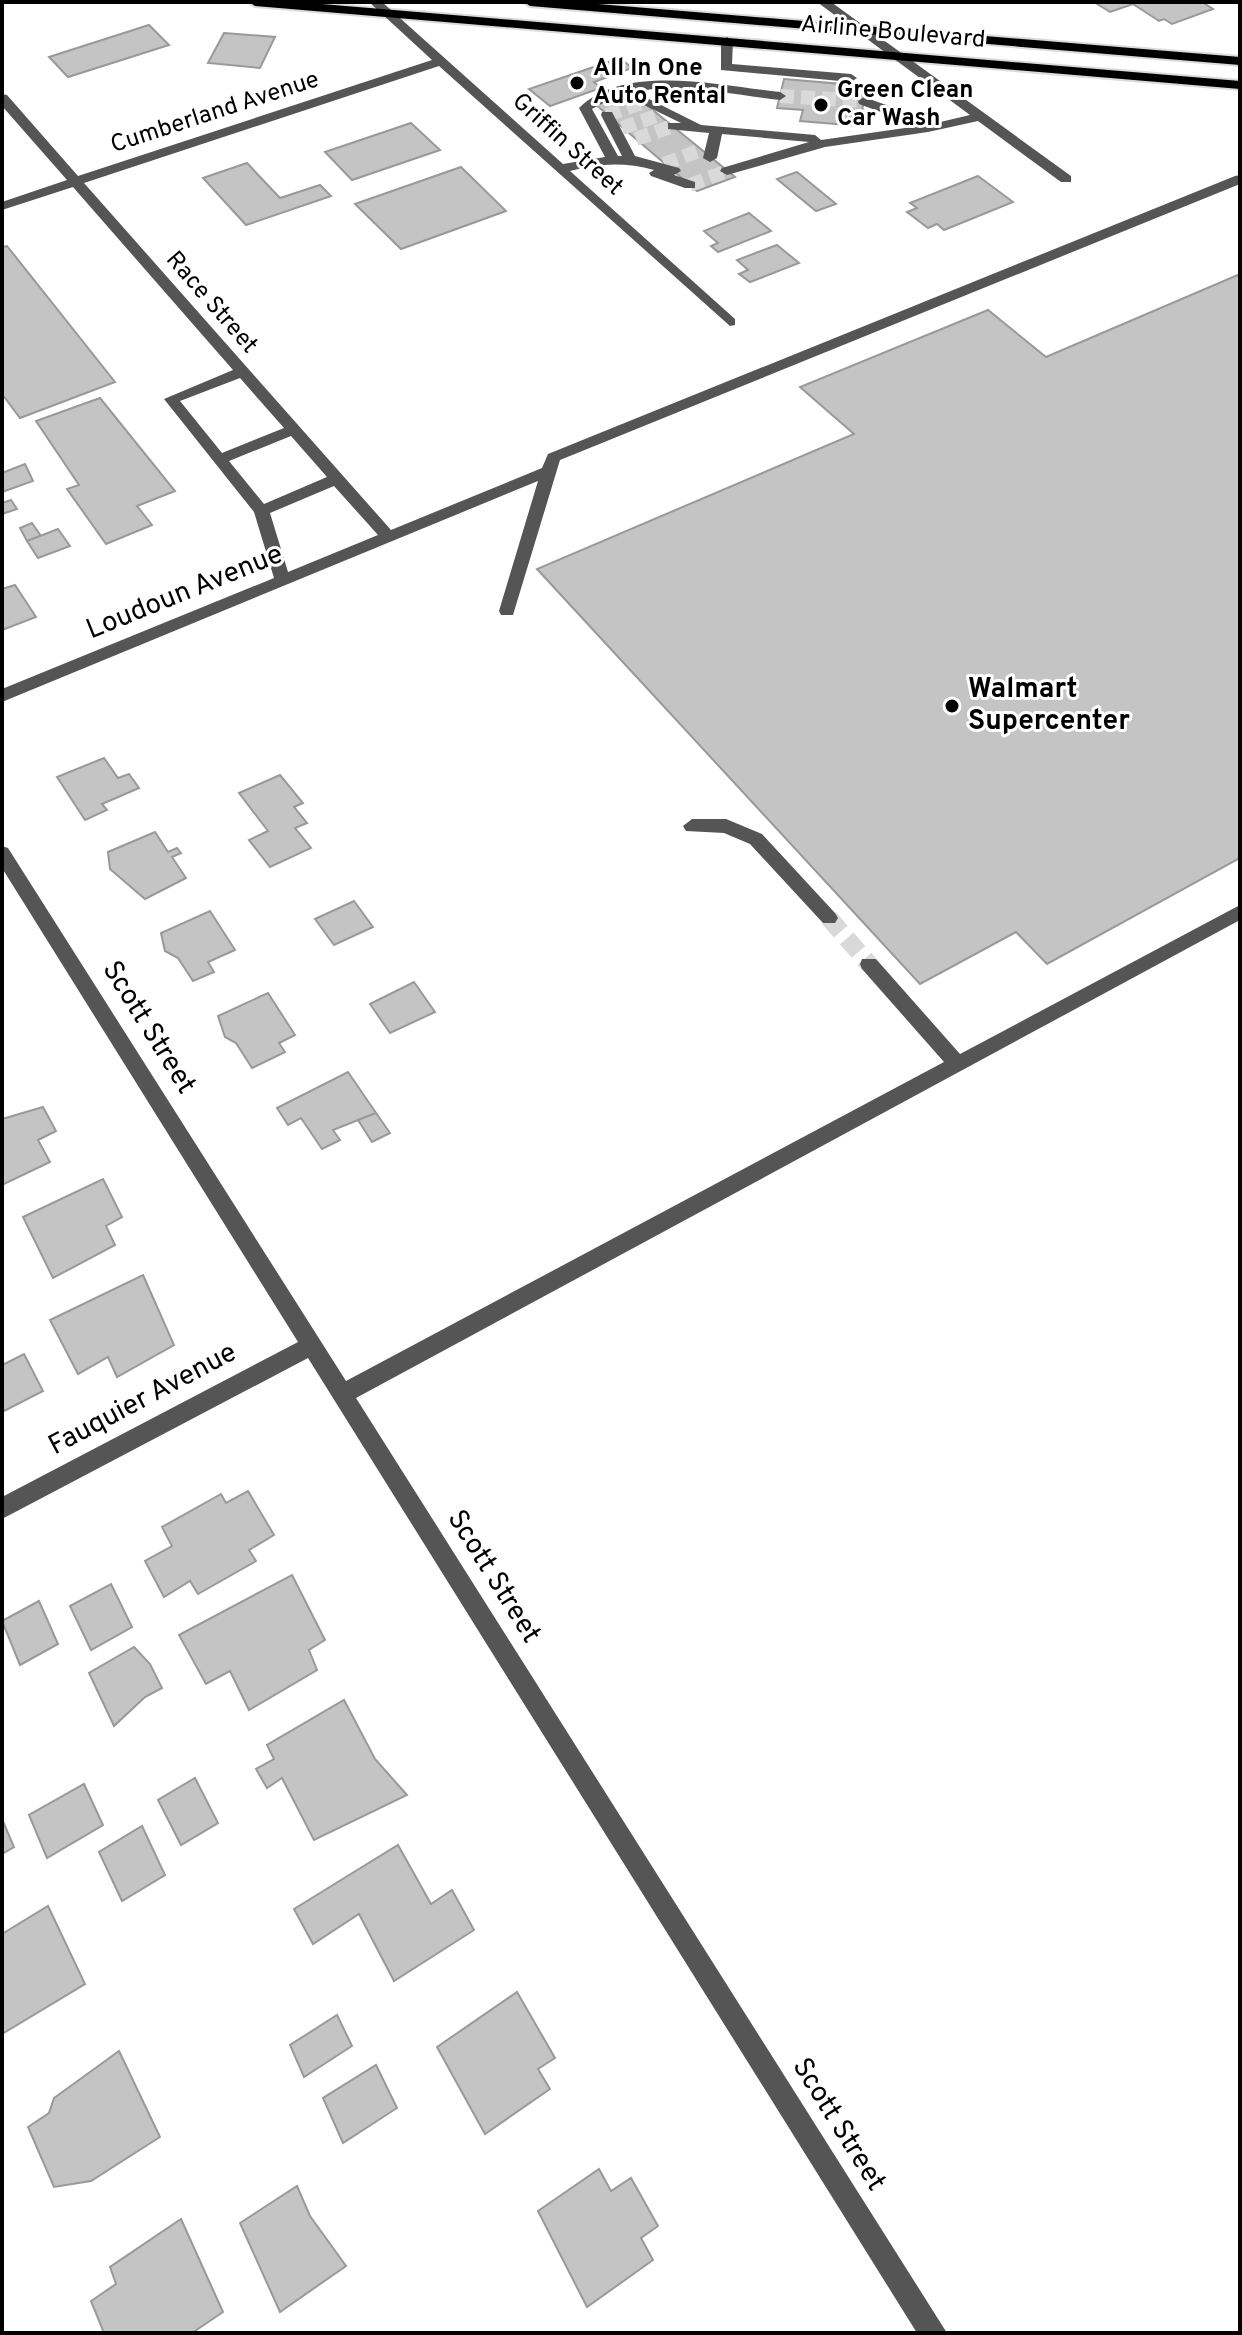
<svg xmlns="http://www.w3.org/2000/svg" width="1242" height="2335" font-family="Overpass,sans-serif">
  <style>
    .building { fill: #c4c4c4; stroke: #999; stroke-width: 2 }
    .lines { fill: none; stroke-linecap: round; stroke-linejoin: round }
    .minor-tunnel-far1 { stroke: #d9d9d9; stroke-width: 14; stroke-dasharray: 14 7; stroke-linecap: butt }
    .minor-tunnel { stroke: #d9d9d9; stroke-width: 18; stroke-dasharray: 18 9; stroke-linecap: butt }
    .major-casing { stroke: #dbdbdb; stroke-width: 4 }
    .minor { fill: #555; fill-rule: evenodd }
    .major { fill: #000; fill-rule: evenodd }
    .poi-dot { fill: #000; stroke: #fff; stroke-width: 3 }
    .labels { text-anchor: middle; dominant-baseline: central; stroke-width: 6; stroke-linejoin: round; paint-order: stroke }
    .far-street-label { font-size: 24px; fill: #000; stroke: #fff }
    .far-poi-label { font-size: 24px; font-weight: bold; fill: #000; stroke: #fff; text-anchor: start }
    .street-label { font-size: 28px; fill: #000; stroke: #fff }
    .poi-label { font-size: 28px; font-weight: bold; fill: #000; stroke: #fff; text-anchor: start }
  </style>
  <rect width="100%" height="100%" fill="#fff"/>
  <g class="building">
    <polygon points="1094,2 1202,2 1213,9 1172,24 1164,19 1159,21 1133,4 1110,12"/>
    <polygon points="149,25 169,45 68,77 49,57"/>
    <polygon points="224,33 275,37 260,68 208,63"/>
    <polygon points="620,58 632,68 594,82 601,88 550,106 529,89"/>
    <polygon points="784,79 866,86 860,126 800,121 803,110 777,108"/>
    <polygon points="632,93 735,177 697,191 596,105"/>
    <polygon points="411,123 440,150 352,180 325,152"/>
    <polygon points="247,163 280,198 320,185 331,196 246,225 203,178"/>
    <polygon points="461,167 506,211 401,249 355,204"/>
    <polygon points="797,172 836,204 816,211 777,179"/>
    <polygon points="978,176 1013,202 944,230 937,224 928,228 907,212 917,208 910,203"/>
    <polygon points="749,213 771,231 718,252 711,246 718,243 704,231"/>
    <polygon points="777,245 799,263 750,282 739,274 748,270 737,260"/>
    <polygon points="7,246 115,382 20,418 2,394 2,247"/>
    <polygon points="1240,274 1240,858 1047,964 1016,932 920,984 537,569 854,434 800,387 988,310 1046,357"/>
    <polygon points="100,398 175,491 137,506 152,525 106,544 67,489 79,485 36,421"/>
    <polygon points="25,464 33,481 2,492 2,473"/>
    <polygon points="11,500 17,509 2,514 2,503"/>
    <polygon points="32,523 41,536 27,541 20,528"/>
    <polygon points="58,529 70,546 38,558 27,541"/>
    <polygon points="15,585 36,617 2,630 2,589"/>
    <polygon points="104,758 118,778 129,774 139,788 102,804 107,810 85,820 57,777"/>
    <polygon points="280,775 303,803 294,807 307,823 295,828 311,848 270,867 249,840 268,831 239,793"/>
    <polygon points="155,832 168,852 177,848 181,853 172,857 186,878 145,899 110,869 108,852"/>
    <polygon points="354,901 373,927 334,945 315,919"/>
    <polygon points="210,911 235,950 208,962 214,972 193,981 178,958 165,951 161,933"/>
    <polygon points="414,982 435,1012 390,1033 370,1004"/>
    <polygon points="268,993 295,1035 279,1043 285,1052 252,1068 236,1043 225,1037 218,1016"/>
    <polygon points="348,1072 376,1113 333,1130 340,1140 322,1149 301,1118 288,1125 277,1108"/>
    <polygon points="43,1107 56,1131 38,1140 50,1162 2,1185 2,1119"/>
    <polygon points="376,1113 390,1133 372,1142 358,1120"/>
    <polygon points="103,1179 122,1217 106,1226 115,1245 53,1278 23,1217"/>
    <polygon points="143,1275 174,1345 117,1377 108,1357 78,1374 50,1320"/>
    <polygon points="24,1354 43,1391 2,1412 2,1365"/>
    <polygon points="248,1491 274,1535 249,1550 256,1561 198,1594 190,1581 164,1597 145,1561 172,1546 162,1527 221,1494 226,1503"/>
    <polygon points="292,1575 325,1640 309,1650 317,1670 249,1710 230,1671 206,1684 179,1635"/>
    <polygon points="111,1584 132,1627 91,1650 70,1606"/>
    <polygon points="39,1601 58,1644 20,1665 2,1621"/>
    <polygon points="134,1647 150,1664 162,1688 145,1697 114,1726 89,1673"/>
    <polygon points="344,1700 375,1759 407,1795 314,1840 282,1778 267,1788 256,1769 274,1759 267,1745"/>
    <polygon points="195,1778 218,1823 181,1845 158,1800"/>
    <polygon points="84,1784 103,1825 47,1858 29,1815"/>
    <polygon points="2,1819 14,1847 2,1854"/>
    <polygon points="142,1826 165,1875 122,1901 99,1852"/>
    <polygon points="398,1845 431,1904 452,1890 474,1930 394,1981 359,1914 313,1944 294,1909"/>
    <polygon points="48,1906 85,1984 2,2034 2,1934"/>
    <polygon points="517,1992 555,2058 538,2069 550,2089 485,2134 437,2047"/>
    <polygon points="337,2015 352,2046 304,2077 290,2045"/>
    <polygon points="119,2051 160,2137 91,2181 54,2187 28,2127 49,2113 54,2098"/>
    <polygon points="376,2065 397,2108 343,2143 323,2098"/>
    <polygon points="599,2169 611,2191 631,2178 658,2226 641,2238 653,2260 587,2307 538,2211"/>
    <polygon points="297,2186 310,2216 346,2266 280,2312 240,2223"/>
    <polygon points="181,2219 223,2312 192,2333 104,2333 91,2301 116,2284 110,2267"/>
  </g>
  <g class="lines">
    <g class="minor-tunnel-far1">
      <polyline points="780,96 864,101"/>
      <polyline points="607,115 644,102"/>
      <polyline points="622,128 659,115"/>
      <polyline points="636,139 673,126"/>
      <polyline points="664,164 701,150"/>
      <polyline points="690,185 727,171"/>
    </g>
    <polyline class="minor-tunnel" points="829,918 869,964"/>
    <defs>
      <g id="major">
        <polygon points="249,2 298,2 1240,81 1240,89 255,6"/>
        <polygon points="524,2 574,2 1240,57 1240,65 530,6"/>
      </g>
    </defs>
    <use href="#major" class="major-casing"/>
    <g class="minor">
      <path d="M369,2H382L563,164L605,157L579,108C625,62 722,86 780,92L786,96L780,100C718,93 648,73 592,109L618,156H622L601,115L602,112H612L635,156L679,168L681,171L674,175L695,182V188H685L651,176L649,173L654,170C626,162 598,163 570,171L735,319V325L730,326L439,66L84,183L391,530L542,468L548,454L1235,176L1240,175V184L560,460L513,615H501L499,611L538,481L2,702V689L274,578L254,512L164,399L233,370L73,187L2,210V202L67,180L2,106V94L7,95L78,176L432,60ZM240,378L284,428L222,453L180,401ZM291,436L327,477L264,504L229,461ZM334,486L378,535L288,572L270,513Z"/>
      <polygon points="817,2 831,2 1071,176 1071,182 1061,182 978,121 928,132 825,147 727,175 720,171 722,168 809,142 722,134 717,158 710,162 703,158 709,133 668,129 668,123 681,123 638,102 649,99 701,125 815,135 821,140 919,126 859,104 858,101 864,97 936,123 970,115"/>
      <polygon points="727,37 733,41 732,64 851,74 857,78 851,82 721,70 721,41"/>
      <polygon points="692,819 726,819 762,834 835,913 838,918 835,923 823,923 750,844 724,833 686,831 683,826"/>
      <polygon points="2,846 8,848 346,1381 944,1062 862,969 860,964 862,959 876,959 960,1054 1240,905 1240,920 356,1398 947,2333 917,2333 308,1358 2,1519 2,1497 298,1342 2,868"/>
    </g>
    <use href="#major" class="major"/>
  </g>
  <g class="poi-dot">
    <circle cx="577" cy="83" r="8"/>
    <circle cx="821" cy="105" r="8"/>
    <circle cx="952" cy="706" r="8"/>
  </g>
  <g class="labels">
    <g class="far-street-label">
      <text transform="translate(893 33) rotate(5)">Airline Boulevard</text>
      <text transform="translate(215 113) rotate(-18)">Cumberland Avenue</text>
      <text transform="translate(567 145) rotate(42)">Griffin Street</text>
      <text transform="translate(211 303) rotate(49)">Race Street</text>
    </g>
    <g class="far-poi-label">
      <text x="593" y="69">All In One<tspan x="593" dy="28">Auto Rental</tspan></text>
      <text x="837" y="91">Green Clean<tspan x="837" dy="28">Car Wash</tspan></text>
    </g>
    <g class="street-label">
      <text transform="translate(185 593) rotate(-22)">Loudoun Avenue</text>
      <text transform="translate(148 1028) rotate(58)">Scott Street</text>
      <text transform="translate(143 1400) rotate(-28)">Fauquier Avenue</text>
      <text transform="translate(493 1577) rotate(58)">Scott Street</text>
      <text transform="translate(838 2125) rotate(58)">Scott Street</text>
    </g>
    <g class="poi-label">
      <text x="968" y="690">Walmart<tspan x="968" dy="32">Supercenter</tspan></text>
    </g>
  </g>
  <rect width="1242" height="2335" fill="none" stroke="#000000" stroke-width="8"/>
</svg>
